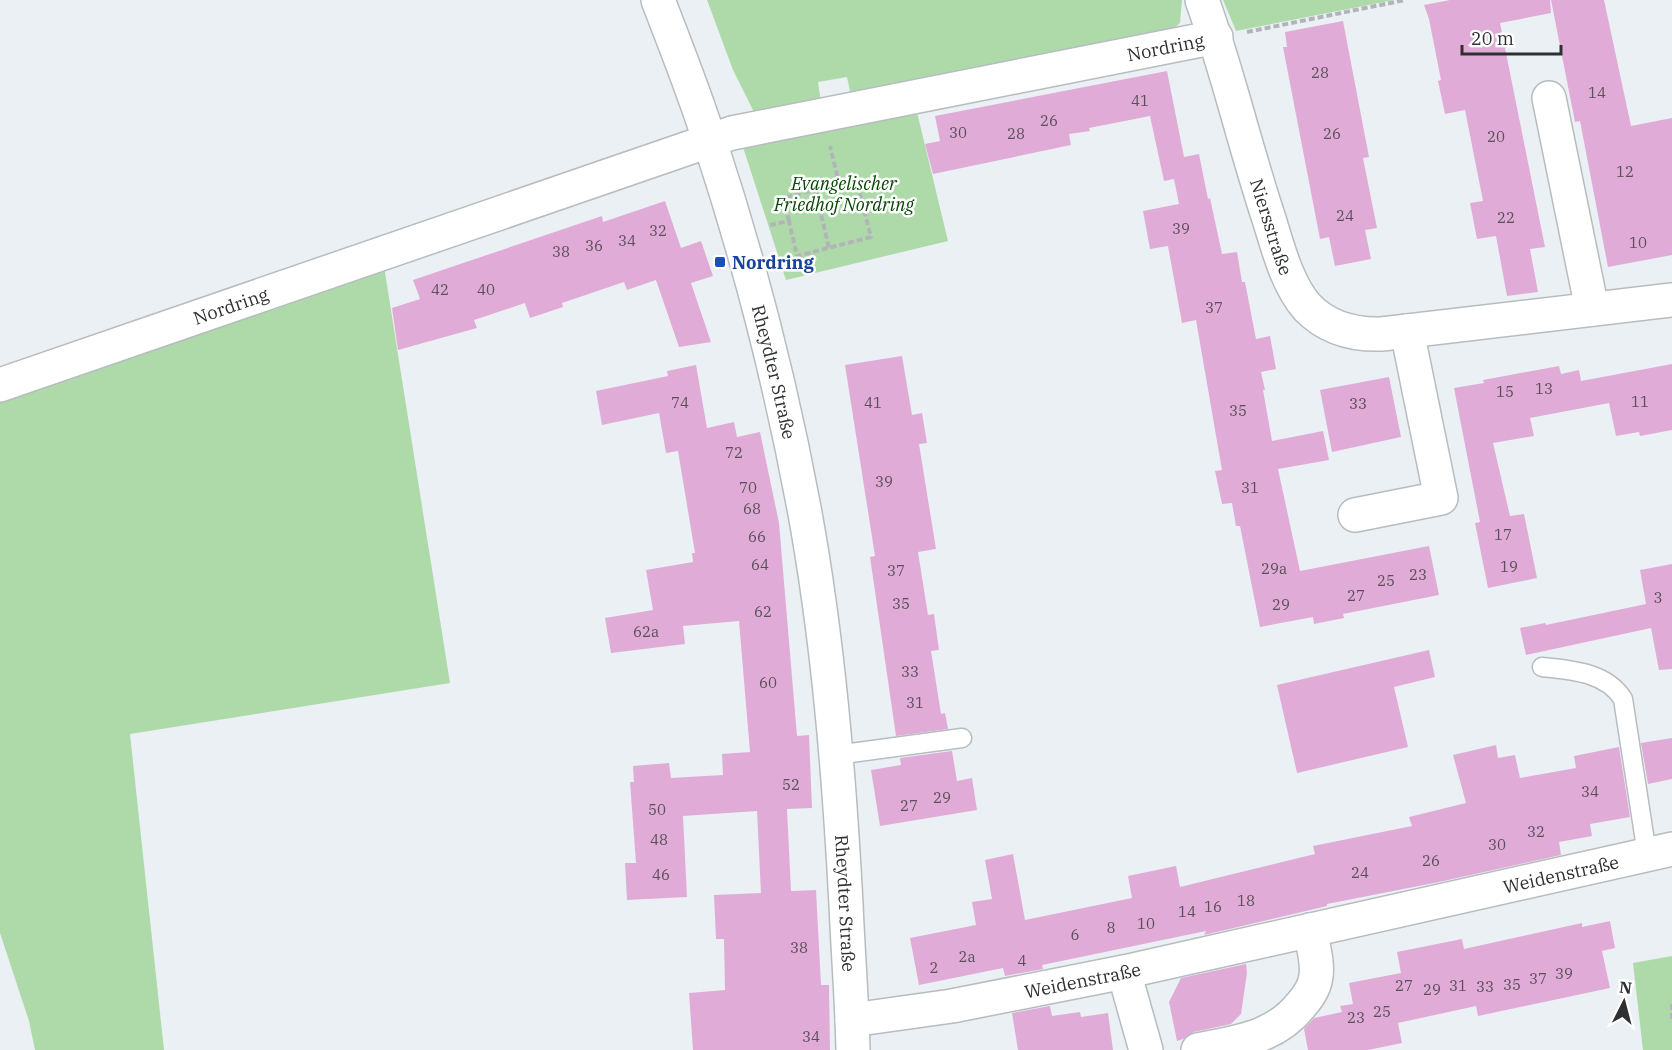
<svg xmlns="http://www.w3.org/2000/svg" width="1672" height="1050" font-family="'IBM Plex Serif',serif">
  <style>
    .green { fill: #aedaaa }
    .building { fill: #e0acd7 }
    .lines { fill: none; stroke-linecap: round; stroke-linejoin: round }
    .lane-casing { stroke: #b7bcbf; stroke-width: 21 }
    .street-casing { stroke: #b7bcbf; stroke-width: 36 }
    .secondary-casing { stroke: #b7bcbf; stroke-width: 36 }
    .path { stroke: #b1b5b8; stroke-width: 4; stroke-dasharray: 6 3; stroke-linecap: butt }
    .lane { stroke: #fff; stroke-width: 18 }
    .street { stroke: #fff; stroke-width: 33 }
    .secondary { stroke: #fff; stroke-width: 33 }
    .transit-dot { fill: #1a4fb4; stroke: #fff; stroke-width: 2 }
    .labels { text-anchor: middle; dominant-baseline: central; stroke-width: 5; stroke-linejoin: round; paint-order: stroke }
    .number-label { font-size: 15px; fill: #5a4f5a }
    .street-label { font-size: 18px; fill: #2e3031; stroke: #fff }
    .park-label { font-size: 18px; font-style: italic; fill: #064704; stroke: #fff }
    .transit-label { font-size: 18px; font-weight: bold; fill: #164399; stroke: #fff; text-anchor: start }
  </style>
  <rect width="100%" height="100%" fill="#ebf0f4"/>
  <g class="green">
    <polygon points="707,0 1182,0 1180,23 1165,36 851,96 847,77 818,82 821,102 755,114 733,70"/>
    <polygon points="1223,0 1394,0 1236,31"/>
    <polygon points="915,104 948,241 786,280 742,144"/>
    <polygon points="384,266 450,683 130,734 164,1050 35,1050 29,1021 0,933 0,398"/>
    <polygon points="1672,956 1672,1050 1643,1050 1633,963"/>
  </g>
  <g class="building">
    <polygon points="1450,0 1550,0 1551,13 1500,23 1545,247 1530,249 1538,292 1507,296 1496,236 1477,239 1470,203 1483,201 1465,110 1445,114 1438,81 1441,80 1429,19 1424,5"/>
    <polygon points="1551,0 1604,0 1631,126 1672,118 1672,255 1608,267 1580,121 1575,122"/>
    <polygon points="1343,21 1369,157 1363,158 1377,228 1365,230 1371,259 1335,266 1329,237 1320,239 1283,47 1287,47 1285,32"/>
    <polygon points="1167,71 1184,157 1199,154 1208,199 1210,198 1222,254 1237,252 1242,282 1245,282 1256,339 1270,336 1276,369 1261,372 1265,390 1263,390 1272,441 1323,431 1329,460 1278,469 1300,571 1429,546 1439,595 1343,614 1344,618 1314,624 1313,617 1260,627 1240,526 1236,526 1232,503 1222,504 1215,471 1222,470 1196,320 1182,323 1168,246 1150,249 1143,211 1179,204 1174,179 1164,181 1150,116 1089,128 1090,131 1069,134 1071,145 933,174 925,144 940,141 935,116"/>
    <polygon points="665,201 681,248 701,241 713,276 691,283 711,342 679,347 656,280 627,290 624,282 562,303 563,307 530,318 525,303 474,320 477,328 398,350 392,308 420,299 413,280 602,216 603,222"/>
    <polygon points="902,356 912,415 922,413 927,443 919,444 936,549 918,552 928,615 934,614 939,650 931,651 941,714 945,713 948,729 896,736 870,557 875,556 845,365"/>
    <polygon points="1672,364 1672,430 1640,436 1639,432 1616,436 1609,403 1530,418 1534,436 1493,443 1510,516 1524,514 1537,578 1488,588 1475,523 1480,522 1454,388 1484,383 1483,380 1559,366 1561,374 1579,370 1581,381"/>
    <polygon points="696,365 707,428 734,422 737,437 760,432 779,523 797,736 809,735 812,808 787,809 791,891 816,890 821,985 829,985 830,1050 693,1050 689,993 725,990 724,939 716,939 714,895 761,893 757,811 683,816 687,897 627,900 625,863 636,863 630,782 634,782 633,766 669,763 671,778 723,775 722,754 750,752 739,621 683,626 685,644 611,653 605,618 653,610 646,570 693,562 692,553 695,553 678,451 666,453 659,413 602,425 596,391 668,376 667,371"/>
    <polygon points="1389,377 1401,437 1332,452 1320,390"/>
    <polygon points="1672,564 1672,669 1659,670 1651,628 1526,655 1520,628 1545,623 1546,625 1646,604 1640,570"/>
    <polygon points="1429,650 1435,677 1394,687 1408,747 1297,773 1277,685"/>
    <polygon points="1672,738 1672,779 1648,784 1641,743"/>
    <polygon points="1496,745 1498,758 1515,755 1520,778 1576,768 1574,756 1619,747 1630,817 1590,824 1592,836 1559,842 1561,855 1439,882 1327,904 1327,906 1204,935 1206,931 1042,965 1043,969 1005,976 1003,968 919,985 910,938 976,925 972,902 992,899 985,860 1013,854 1025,920 1132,898 1128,876 1176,866 1180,887 1315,854 1313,846 1412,826 1409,817 1466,803 1453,755"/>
    <polygon points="952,751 957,781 972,778 977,810 880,826 871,770 901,765 900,758"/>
    <polygon points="1610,921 1615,948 1602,951 1610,988 1478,1016 1476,1006 1398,1023 1402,1043 1368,1050 1308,1050 1304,1029 1314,1018 1342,1012 1340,1006 1353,1004 1349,983 1401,973 1397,952 1462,939 1464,949 1582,923 1582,927"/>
    <polygon points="1246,964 1247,973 1241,1014 1231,1024 1194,1032 1183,1039 1177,1041 1169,1002 1181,978"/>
    <polygon points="1050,1006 1052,1016 1080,1012 1081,1017 1108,1013 1113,1050 1018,1050 1012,1013"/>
  </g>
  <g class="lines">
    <defs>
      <g id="lane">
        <path d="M1542,667C1571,670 1606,672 1623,699L1647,854"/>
        <polyline points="836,755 962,738"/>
      </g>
      <g id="street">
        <path id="s1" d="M1202,0C1228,72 1245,147 1269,219C1278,248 1287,284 1307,307C1327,328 1354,335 1382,334L1672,300"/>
        <polyline points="1549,98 1592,309"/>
        <path id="s2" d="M0,385L732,133L1216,37"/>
        <polyline points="1355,515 1441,498 1407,331"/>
        <polyline points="1124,972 1146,1050"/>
        <path id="s3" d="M852,1020L952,1006L1124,972L1672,849"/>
        <path d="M1198,1050C1237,1042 1275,1038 1301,1005C1308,997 1315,987 1316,976C1318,962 1313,945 1310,930"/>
      </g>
      <g id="secondary">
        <path id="s4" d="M658,0C676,47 695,94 710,142C749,260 781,385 804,508C828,638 839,772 846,904C848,953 852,1001 853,1050"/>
      </g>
    </defs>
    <use href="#lane" class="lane-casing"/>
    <use href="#street" class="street-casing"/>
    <use href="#secondary" class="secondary-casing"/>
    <g class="path">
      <polyline points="1247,32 1405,0"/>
      <polyline points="815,189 829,248"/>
      <polyline points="789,221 783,198 839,183"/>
      <polyline points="770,225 789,221 797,256 871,237 856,179 839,183 830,146"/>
      <polyline points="1672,1004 1672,1022"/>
    </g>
    <use href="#lane" class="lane"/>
    <use href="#street" class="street"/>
    <use href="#secondary" class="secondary"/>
  </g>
  <rect class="transit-dot" x="714" y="256" width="12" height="12" rx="3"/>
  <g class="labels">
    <g class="number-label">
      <text x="1320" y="72">28</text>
      <text x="1597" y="92">14</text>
      <text x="1140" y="100">41</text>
      <text x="1049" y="120">26</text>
      <text x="958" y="132">30</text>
      <text x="1016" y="133">28</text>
      <text x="1332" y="133">26</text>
      <text x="1496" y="136">20</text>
      <text x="1625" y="171">12</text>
      <text x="1345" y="215">24</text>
      <text x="1506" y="217">22</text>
      <text x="1181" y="228">39</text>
      <text x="658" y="230">32</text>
      <text x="627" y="240">34</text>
      <text x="1638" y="242">10</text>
      <text x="594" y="245">36</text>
      <text x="561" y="251">38</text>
      <text x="440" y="289">42</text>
      <text x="486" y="289">40</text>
      <text x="1214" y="307">37</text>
      <text x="1544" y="388">13</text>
      <text x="1505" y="391">15</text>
      <text x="1640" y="401">11</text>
      <text x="680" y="402">74</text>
      <text x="873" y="402">41</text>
      <text x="1358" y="403">33</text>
      <text x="1238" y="410">35</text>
      <text x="734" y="452">72</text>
      <text x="884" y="481">39</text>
      <text x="748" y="487">70</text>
      <text x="1250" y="487">31</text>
      <text x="752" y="508">68</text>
      <text x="1503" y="534">17</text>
      <text x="757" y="536">66</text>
      <text x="760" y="564">64</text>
      <text x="1509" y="566">19</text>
      <text x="1274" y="568">29a</text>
      <text x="896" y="570">37</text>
      <text x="1418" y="574">23</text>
      <text x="1386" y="580">25</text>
      <text x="1356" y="595">27</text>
      <text x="1658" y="597">3</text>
      <text x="901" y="603">35</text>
      <text x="1281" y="604">29</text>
      <text x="763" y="611">62</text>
      <text x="646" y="631">62a</text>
      <text x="910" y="671">33</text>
      <text x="768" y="682">60</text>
      <text x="915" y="702">31</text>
      <text x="791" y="784">52</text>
      <text x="1590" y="791">34</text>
      <text x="942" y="797">29</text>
      <text x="909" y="805">27</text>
      <text x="657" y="809">50</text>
      <text x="1536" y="831">32</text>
      <text x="659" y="839">48</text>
      <text x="1497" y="844">30</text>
      <text x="1431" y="860">26</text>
      <text x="1360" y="872">24</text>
      <text x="661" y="874">46</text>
      <text x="1246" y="900">18</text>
      <text x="1213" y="906">16</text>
      <text x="1187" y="911">14</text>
      <text x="1146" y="923">10</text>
      <text x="1111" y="927">8</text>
      <text x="1075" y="934">6</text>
      <text x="799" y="947">38</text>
      <text x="967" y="956">2a</text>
      <text x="1022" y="960">4</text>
      <text x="934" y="967">2</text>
      <text x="1564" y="973">39</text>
      <text x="1538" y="978">37</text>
      <text x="1512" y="984">35</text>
      <text x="1404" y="985">27</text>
      <text x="1458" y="985">31</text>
      <text x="1485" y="986">33</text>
      <text x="1432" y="989">29</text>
      <text x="1382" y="1011">25</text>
      <text x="1356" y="1017">23</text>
      <text x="811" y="1036">34</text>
    </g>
    <g class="street-label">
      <text stroke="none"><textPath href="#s2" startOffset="1216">Nordring</textPath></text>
      <text stroke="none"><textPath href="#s1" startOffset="237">Niersstraße</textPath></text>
      <text stroke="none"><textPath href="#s2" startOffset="244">Nordring</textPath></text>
      <text stroke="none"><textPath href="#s4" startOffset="390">Rheydter Straße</textPath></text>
      <text stroke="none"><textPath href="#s3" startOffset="724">Weidenstraße</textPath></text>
      <text stroke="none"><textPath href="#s4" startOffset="927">Rheydter Straße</textPath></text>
      <text stroke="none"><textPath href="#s3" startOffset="234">Weidenstraße</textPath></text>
    </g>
    <g class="park-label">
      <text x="844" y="183">Evangelischer<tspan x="844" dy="21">Friedhof Nordring</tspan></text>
    </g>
    <g class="transit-label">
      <text x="732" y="262">Nordring</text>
    </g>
  </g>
  <g transform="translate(1624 1002) rotate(6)" stroke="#ffffff" stroke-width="4.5" paint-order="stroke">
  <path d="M0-4.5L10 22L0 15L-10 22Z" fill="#2e3031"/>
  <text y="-9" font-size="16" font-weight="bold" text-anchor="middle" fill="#2e3031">N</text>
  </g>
  <path d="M1462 45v9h99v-9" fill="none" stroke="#2e3031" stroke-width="3"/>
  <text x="1471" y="45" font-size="18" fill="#2e3031" stroke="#ffffff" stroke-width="4.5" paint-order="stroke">20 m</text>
</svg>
